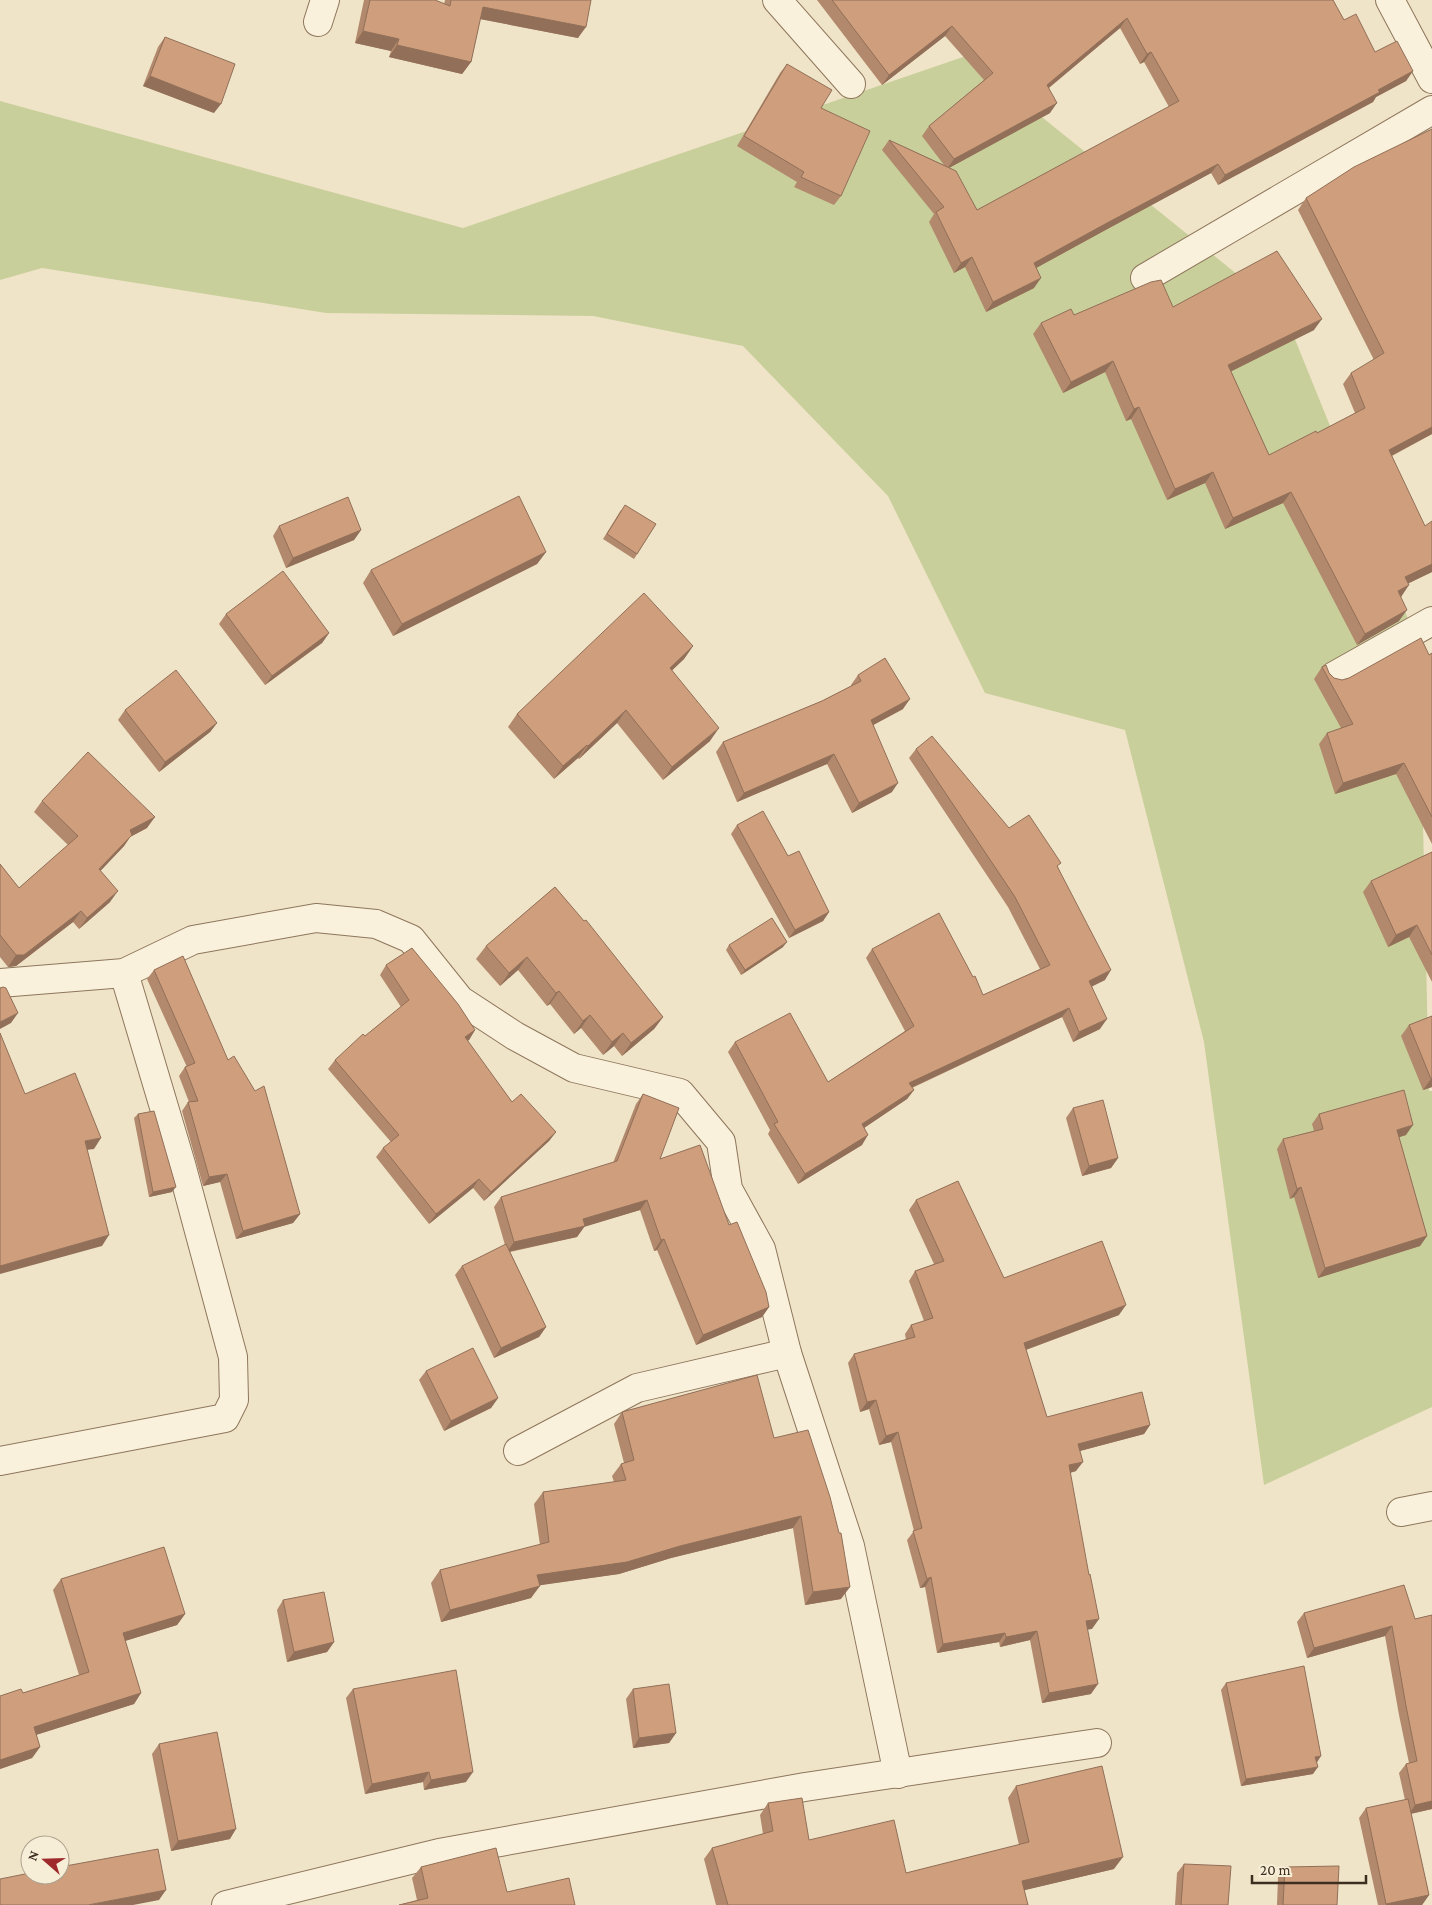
<svg xmlns="http://www.w3.org/2000/svg" width="1432" height="1905" font-family="'Crimson Pro',serif">
  <style>
    .green { fill: #c9cf9b }
    .lines { fill: none; stroke-linecap: round; stroke-linejoin: round }
    .minor-casing { stroke: #8d765c; stroke-width: 30 }
    .minor { stroke: #faf1dc; stroke-width: 28 }
    .wall { fill: #b2896c; fill-rule: evenodd }
    .shaded-wall { fill: #916f58 }
    .building { fill: #cf9f7d; stroke: #916f58 }
  </style>
  <rect width="100%" height="100%" fill="#f0e4c8"/>
  <polygon class="green" points="966,56 1284,312 1419,646 1429,1091 1432,1091 1432,1407 1264,1485 1204,1042 1125,730 985,693 888,496 743,346 593,316 326,313 42,268 0,280 0,101 463,228"/>
  <g class="lines">
    <defs>
      <g id="minor">
        <polyline points="777,0 851,84"/>
        <polyline points="1390,0 1432,79"/>
        <polyline points="318,22 325,0"/>
        <polyline points="1145,278 1432,110"/>
        <polyline points="1334,676 1432,621"/>
        <polyline points="0,983 124,973 193,940 316,918 376,924 411,939 460,1000 515,1036 574,1068 680,1093 721,1142 728,1189 761,1249 787,1353 850,1546 898,1774"/>
        <polyline points="518,1451 637,1388 787,1353"/>
        <polyline points="0,1461 225,1418 234,1400 233,1357 181,1164 124,973"/>
        <polyline points="1401,1512 1432,1506"/>
        <polyline points="226,1905 439,1853 805,1787 1097,1743"/>
      </g>
    </defs>
    <use href="#minor" class="minor-casing"/>
    <use href="#minor" class="minor"/>
  </g>
  <g class="wall">
    <polygon points="364,0 435,0 444,4 445,0 591,0 578,38 480,19 471,62 462,74 389,57 391,51 355,43"/>
    <path d="M817,0H1333L1344,20L1375,52L1413,71L1406,81L1376,97L1373,102L1218,185L1211,173L1100,233L1036,268L1034,288L986,312L965,267L954,273L929,222L934,214L882,150L889,140L944,165L922,136L929,126L984,80L945,36L882,85ZM1120,28L1140,64L1144,62L1169,107L977,210L949,168L1050,113L1049,88Z"/>
    <polygon points="165,37 214,113 143,86 158,47"/>
    <polygon points="787,64 821,108 841,196 834,205 794,187 797,182 737,146 780,73"/>
    <polygon points="1432,129 1432,434 1392,456 1432,572 1408,583 1401,597 1399,621 1357,645 1283,503 1225,529 1205,483 1167,500 1131,419 1126,421 1105,372 1063,393 1033,334 1041,323 1074,315 1173,307 1314,330 1231,371 1269,455 1317,433 1355,413 1343,384 1351,373 1374,360 1298,210 1306,198"/>
    <polygon points="621,510 656,524 634,559 603,539"/>
    <polygon points="279,526 361,530 354,540 286,568 273,536"/>
    <polygon points="546,552 537,564 393,636 363,583 371,570"/>
    <polygon points="226,614 329,633 322,643 265,685 219,624"/>
    <polygon points="693,646 684,659 672,670 710,741 663,780 617,723 579,759 578,758 554,779 508,727 517,714"/>
    <polygon points="1432,653 1432,844 1396,774 1335,794 1319,744 1327,733 1341,728 1314,679 1322,667 1334,678 1342,680 1429,655"/>
    <polygon points="858,675 903,709 873,725 892,792 852,813 827,764 737,802 716,752 723,742 822,701 851,686 851,685"/>
    <polygon points="125,710 217,723 210,732 159,772 118,720"/>
    <polygon points="916,749 1009,828 1058,867 1105,980 1092,986 1100,1029 1073,1042 1062,1017 912,1088 914,1090 907,1099 864,1128 862,1145 798,1184 768,1134 770,1130 728,1052 735,1042 828,1082 905,1031 866,958 872,949 983,995 1040,969 1008,907 909,758"/>
    <polygon points="42,801 147,828 130,837 124,846 100,871 110,902 79,929 73,922 16,966 8,967 0,957 0,864 19,888 68,845 34,812"/>
    <polygon points="737,825 788,856 829,912 823,921 789,938 731,834"/>
    <polygon points="1432,852 1432,982 1409,937 1388,947 1363,892 1371,881"/>
    <polygon points="555,887 663,1017 654,1029 622,1056 614,1046 603,1055 581,1028 574,1034 550,1004 547,1006 518,970 500,986 476,959 486,946"/>
    <polygon points="729,945 783,947 741,975 726,950"/>
    <polygon points="386,965 475,1030 469,1040 467,1041 512,1102 556,1132 549,1141 484,1201 473,1188 429,1224 376,1157 383,1148 391,1142 328,1069 335,1060 401,1007 380,975"/>
    <polygon points="154,970 228,1060 300,1214 293,1223 236,1239 220,1182 203,1186 182,1111 188,1102 189,1102 179,1076 185,1067 187,1067 147,979"/>
    <polygon points="1432,1016 1432,1087 1423,1090 1401,1036 1409,1025"/>
    <polygon points="643,1094 660,1159 729,1225 769,1307 762,1317 696,1345 657,1250 654,1251 640,1210 585,1226 577,1237 510,1252 546,1327 539,1337 494,1358 455,1275 462,1266 505,1245 494,1207 501,1197 613,1163 636,1104"/>
    <polygon points="1073,1108 1118,1158 1111,1168 1082,1176 1066,1118"/>
    <polygon points="138,1114 172,1192 149,1197 134,1118"/>
    <polygon points="1319,1114 1406,1135 1399,1137 1427,1236 1420,1246 1318,1278 1294,1197 1290,1199 1277,1149 1283,1139 1314,1131 1312,1124"/>
    <polygon points="916,1200 1004,1278 1119,1315 1026,1350 1047,1417 1150,1425 1144,1434 1080,1451 1076,1471 1070,1473 1092,1629 1087,1629 1091,1694 1042,1703 1030,1640 1000,1647 999,1642 937,1653 925,1587 920,1588 907,1540 914,1531 891,1442 879,1445 869,1409 860,1412 848,1363 854,1354 906,1340 905,1334 911,1325 924,1321 909,1281 915,1271 934,1264 909,1210"/>
    <polygon points="426,1371 498,1398 491,1408 444,1431 419,1380"/>
    <polygon points="622,1412 774,1438 841,1599 805,1605 793,1528 671,1558 619,1574 539,1585 531,1598 441,1622 431,1583 440,1570 540,1545 534,1504 543,1492 614,1482 612,1476 621,1464 624,1463 614,1424"/>
    <polygon points="61,1579 185,1614 177,1625 125,1641 141,1693 134,1704 36,1735 40,1747 32,1758 0,1769 0,1696 23,1693 79,1675 53,1590"/>
    <polygon points="283,1600 334,1642 327,1652 287,1662 277,1610"/>
    <polygon points="1304,1613 1415,1619 1432,1615 1432,1809 1411,1814 1429,1895 1422,1905 1378,1905 1359,1818 1366,1808 1405,1800 1399,1773 1406,1764 1409,1763 1399,1715 1385,1636 1307,1658 1297,1622"/>
    <polygon points="1226,1683 1313,1774 1241,1786 1221,1690"/>
    <polygon points="353,1689 466,1782 424,1790 423,1782 365,1794 346,1698"/>
    <polygon points="633,1689 676,1733 669,1743 633,1748 626,1699"/>
    <polygon points="159,1744 230,1839 171,1851 152,1754"/>
    <polygon points="1016,1786 1114,1869 1024,1890 1028,1905 716,1905 704,1859 712,1848 763,1834 760,1815 768,1803 809,1840 906,1873 1019,1845 1008,1798"/>
    <polygon points="1184,1864 1228,1905 1175,1905 1177,1873"/>
    <polygon points="421,1867 507,1892 575,1905 399,1905 417,1900 412,1878"/>
    <polygon points="1285,1867 1337,1905 1277,1905 1278,1877"/>
  </g>
  <g class="shaded-wall">
    <polygon points="483,7 586,27 578,38 475,18"/>
    <polygon points="1127,18 1120,28 1040,95 1047,85"/>
    <polygon points="952,26 945,36 882,85 889,75"/>
    <polygon points="363,31 399,39 391,51 355,43"/>
    <polygon points="397,45 471,62 462,74 389,57"/>
    <polygon points="1151,52 1144,62 1140,64 1147,54"/>
    <polygon points="1413,71 1406,81 1376,97 1373,102 1218,185 1225,175"/>
    <polygon points="150,76 221,104 214,113 143,86"/>
    <polygon points="1057,103 1050,113 947,169 954,159"/>
    <polygon points="1218,164 1211,173 1100,233 1027,273 1034,263 1107,223"/>
    <polygon points="972,257 965,267 954,273 961,263"/>
    <polygon points="1041,278 1034,288 986,312 993,302"/>
    <polygon points="1322,319 1314,330 1220,377 1228,365"/>
    <polygon points="1113,361 1105,372 1063,393 1071,382"/>
    <polygon points="1139,407 1131,419 1126,421 1134,409"/>
    <polygon points="1432,427 1432,434 1381,461 1389,450"/>
    <polygon points="1213,472 1205,483 1167,500 1175,489"/>
    <polygon points="1291,492 1283,503 1225,529 1233,518"/>
    <polygon points="361,530 354,540 286,568 293,558"/>
    <polygon points="546,552 537,564 393,636 402,624"/>
    <polygon points="1432,564 1432,572 1397,589 1405,577"/>
    <polygon points="1409,585 1401,597 1398,591"/>
    <polygon points="1407,610 1399,621 1357,645 1365,634"/>
    <polygon points="329,633 322,643 265,685 272,676"/>
    <polygon points="693,646 684,659 661,681 670,668"/>
    <polygon points="910,699 903,709 864,730 871,720"/>
    <polygon points="626,710 617,723 579,759 588,746"/>
    <polygon points="217,723 210,732 159,772 165,762"/>
    <polygon points="719,728 710,741 663,780 672,767"/>
    <polygon points="587,745 578,758 554,779 563,766"/>
    <polygon points="834,754 827,764 737,802 744,793"/>
    <polygon points="1404,763 1396,774 1335,794 1343,783"/>
    <polygon points="898,783 892,792 852,813 859,803"/>
    <polygon points="155,817 147,828 130,837 124,846 91,881 130,830"/>
    <polygon points="118,891 110,902 79,929 87,918"/>
    <polygon points="81,911 73,922 16,966 8,967 16,955"/>
    <polygon points="829,912 823,921 789,938 795,930"/>
    <polygon points="1417,925 1409,937 1388,947 1396,935"/>
    <polygon points="787,942 783,947 741,975 745,970"/>
    <polygon points="527,957 518,970 500,986 509,973"/>
    <polygon points="1111,970 1105,980 1083,991 1089,981"/>
    <polygon points="559,991 550,1004 547,1006 556,993"/>
    <polygon points="1069,1008 1062,1017 902,1092 909,1083"/>
    <polygon points="18,1013 11,1023 0,1029 0,1022"/>
    <polygon points="590,1015 581,1028 574,1034 583,1021"/>
    <polygon points="663,1017 654,1029 622,1056 631,1043"/>
    <polygon points="1107,1019 1100,1029 1073,1042 1079,1032"/>
    <polygon points="475,1030 469,1040 458,1047 465,1037"/>
    <polygon points="623,1033 614,1046 603,1055 612,1042"/>
    <polygon points="1432,1078 1432,1087 1423,1090 1431,1079"/>
    <polygon points="914,1090 907,1099 855,1134 862,1124"/>
    <polygon points="1413,1125 1406,1135 1390,1140 1397,1130"/>
    <polygon points="556,1132 549,1141 484,1201 491,1192"/>
    <polygon points="868,1135 862,1145 798,1184 805,1174"/>
    <polygon points="101,1138 94,1149 78,1151 85,1141"/>
    <polygon points="1118,1158 1111,1168 1082,1176 1089,1166"/>
    <polygon points="227,1174 220,1182 203,1186 209,1177"/>
    <polygon points="479,1179 473,1188 429,1224 436,1214"/>
    <polygon points="176,1187 172,1192 149,1197 153,1192"/>
    <polygon points="1301,1187 1294,1197 1290,1199 1297,1189"/>
    <polygon points="647,1200 640,1210 584,1227 577,1237 507,1252 514,1242 583,1219"/>
    <polygon points="300,1214 293,1223 236,1239 243,1231"/>
    <polygon points="109,1235 102,1246 0,1274 0,1266"/>
    <polygon points="1427,1236 1420,1246 1318,1278 1325,1268"/>
    <polygon points="664,1239 657,1250 654,1251 661,1240"/>
    <polygon points="1126,1305 1119,1315 1017,1353 1024,1343"/>
    <polygon points="769,1307 762,1317 696,1345 703,1335"/>
    <polygon points="546,1327 539,1337 494,1358 501,1348"/>
    <polygon points="498,1398 491,1408 444,1431 451,1421"/>
    <polygon points="876,1400 869,1409 860,1412 867,1402"/>
    <polygon points="1150,1425 1144,1434 1072,1453 1078,1444"/>
    <polygon points="898,1432 891,1442 879,1445 886,1436"/>
    <polygon points="1083,1462 1076,1471 1062,1475 1069,1465"/>
    <polygon points="801,1516 793,1528 671,1558 619,1574 528,1587 537,1575 680,1546"/>
    <polygon points="931,1577 925,1587 920,1588 927,1579"/>
    <polygon points="540,1586 531,1598 441,1622 450,1610"/>
    <polygon points="850,1587 841,1599 805,1605 813,1592"/>
    <polygon points="185,1614 177,1625 115,1644 123,1633"/>
    <polygon points="1099,1619 1092,1629 1079,1631 1086,1621"/>
    <polygon points="1392,1626 1385,1636 1307,1658 1314,1648"/>
    <polygon points="1037,1631 1030,1640 1000,1647 1006,1637"/>
    <polygon points="1005,1633 999,1642 937,1653 943,1644"/>
    <polygon points="334,1642 327,1652 287,1662 294,1652"/>
    <polygon points="1098,1684 1091,1694 1042,1703 1049,1693"/>
    <polygon points="141,1693 134,1704 26,1738 34,1727"/>
    <polygon points="676,1733 669,1743 633,1748 639,1738"/>
    <polygon points="40,1747 32,1758 0,1769 0,1760"/>
    <polygon points="1321,1756 1316,1764 1315,1757"/>
    <polygon points="1318,1767 1313,1774 1241,1786 1246,1779"/>
    <polygon points="429,1772 423,1782 365,1794 372,1784"/>
    <polygon points="473,1772 466,1782 424,1790 431,1780"/>
    <polygon points="1432,1801 1432,1809 1409,1814 1415,1805"/>
    <polygon points="236,1829 230,1839 171,1851 178,1841"/>
    <polygon points="1123,1857 1114,1869 1013,1893 1022,1881"/>
    <polygon points="166,1890 159,1900 133,1905 88,1905"/>
    <polygon points="1429,1895 1422,1905 1386,1905 1386,1904"/>
  </g>
  <g class="building">
    <polygon points="370,0 435,0 450,6 451,0 591,0 586,27 483,7 471,62 397,45 399,39 363,31"/>
    <polygon points="832,0 1333,0 1344,20 1356,14 1375,52 1397,41 1413,71 1378,90 1380,92 1225,175 1218,164 1107,223 1034,263 1041,278 993,302 972,257 961,263 936,212 944,207 889,140 956,171 977,210 1179,101 1151,52 1147,54 1127,18 1047,85 1057,103 954,159 929,126 993,73 952,26 889,75"/>
    <polygon points="165,37 235,64 221,104 150,76"/>
    <polygon points="787,64 832,90 821,108 870,131 841,196 801,177 804,172 744,136"/>
    <polygon points="1432,129 1432,427 1389,450 1425,526 1432,521 1432,564 1405,577 1409,585 1398,591 1407,610 1365,634 1291,492 1233,518 1213,472 1175,489 1139,407 1134,409 1113,361 1071,382 1041,323 1071,309 1074,315 1151,282 1161,280 1173,307 1277,251 1322,319 1228,365 1269,455 1316,431 1317,433 1365,408 1351,373 1384,353 1306,198 1354,167"/>
    <polygon points="519,496 546,552 402,624 371,570"/>
    <polygon points="348,497 361,530 293,558 279,526"/>
    <polygon points="625,505 656,524 637,554 607,534"/>
    <polygon points="283,571 329,633 272,676 226,614"/>
    <polygon points="644,593 693,646 670,668 719,728 672,767 626,710 588,746 587,745 563,766 517,714"/>
    <polygon points="1421,638 1429,655 1432,653 1432,817 1404,763 1343,783 1327,733 1353,724 1322,667 1326,665 1329,673 1334,678 1342,680 1349,678"/>
    <polygon points="885,658 910,699 871,720 898,783 859,803 834,754 744,793 723,742 822,701 861,681 858,675"/>
    <polygon points="176,670 217,723 165,762 125,710"/>
    <polygon points="932,736 1009,828 1029,815 1061,863 1057,866 1111,970 1089,981 1107,1019 1079,1032 1069,1008 909,1083 914,1090 862,1124 868,1135 805,1174 774,1124 778,1122 735,1042 790,1013 828,1082 914,1026 872,949 939,913 973,977 975,976 983,995 1050,965 1015,897 916,749"/>
    <polygon points="88,752 155,817 130,830 132,835 99,869 118,891 87,918 81,911 24,955 16,955 0,935 0,864 19,888 78,836 42,801"/>
    <polygon points="763,811 788,856 799,851 829,912 795,930 737,825"/>
    <polygon points="1432,852 1432,955 1417,925 1396,935 1371,881"/>
    <polygon points="555,887 584,921 586,920 663,1017 631,1043 623,1033 612,1042 590,1015 583,1021 559,991 556,993 527,957 509,973 486,946"/>
    <polygon points="772,918 787,942 745,970 729,945"/>
    <polygon points="412,948 458,1004 475,1030 465,1037 512,1102 521,1094 556,1132 491,1192 479,1179 436,1214 383,1148 399,1135 335,1060 363,1034 365,1036 409,1000 386,965"/>
    <polygon points="183,956 228,1060 234,1056 255,1091 264,1086 300,1214 243,1231 227,1174 209,1177 188,1102 198,1101 185,1067 195,1063 154,970"/>
    <polygon points="3,987 6,988 18,1013 0,1022 0,988"/>
    <polygon points="1432,1016 1432,1078 1431,1079 1409,1025"/>
    <polygon points="0,1033 25,1094 75,1073 101,1138 85,1141 109,1235 0,1266"/>
    <polygon points="1404,1090 1413,1125 1397,1130 1427,1236 1325,1268 1301,1187 1297,1189 1283,1139 1323,1129 1319,1114"/>
    <polygon points="643,1094 679,1108 660,1159 700,1145 729,1225 737,1222 766,1292 769,1307 703,1335 664,1239 661,1240 647,1200 583,1219 585,1226 514,1242 501,1197 617,1161"/>
    <polygon points="1103,1100 1118,1158 1089,1166 1073,1108"/>
    <polygon points="154,1111 176,1187 153,1192 138,1114"/>
    <polygon points="958,1181 1004,1278 1102,1241 1126,1305 1024,1343 1047,1417 1142,1392 1150,1425 1078,1444 1083,1462 1069,1465 1089,1575 1090,1574 1099,1619 1086,1621 1098,1684 1049,1693 1037,1631 1006,1637 1005,1633 943,1644 931,1577 927,1579 913,1531 922,1528 898,1432 886,1436 876,1400 867,1402 854,1354 915,1337 911,1325 933,1318 915,1271 944,1261 916,1200"/>
    <polygon points="506,1244 546,1327 501,1348 462,1266"/>
    <polygon points="473,1348 498,1398 451,1421 426,1371"/>
    <polygon points="757,1375 774,1438 808,1430 830,1497 839,1533 841,1533 850,1587 813,1592 801,1516 680,1546 627,1562 537,1575 540,1586 450,1610 440,1570 549,1542 543,1492 626,1480 621,1464 634,1460 622,1412"/>
    <polygon points="164,1547 185,1614 123,1633 141,1693 34,1727 40,1747 0,1760 0,1696 21,1689 23,1693 89,1672 61,1579"/>
    <polygon points="1404,1585 1415,1619 1432,1615 1432,1801 1415,1805 1406,1764 1417,1761 1406,1706 1392,1626 1314,1648 1304,1613"/>
    <polygon points="324,1592 334,1642 294,1652 283,1600"/>
    <polygon points="1304,1666 1321,1756 1315,1757 1318,1767 1246,1779 1226,1683"/>
    <polygon points="456,1670 473,1772 431,1780 429,1772 372,1784 353,1689"/>
    <polygon points="669,1684 676,1733 639,1738 633,1689"/>
    <polygon points="217,1732 236,1829 178,1841 159,1744"/>
    <polygon points="1102,1766 1123,1857 1022,1881 1028,1905 728,1905 712,1848 773,1831 768,1803 802,1798 809,1840 894,1820 906,1873 1029,1842 1016,1786"/>
    <polygon points="1408,1799 1429,1895 1386,1904 1366,1808"/>
    <polygon points="496,1848 507,1892 569,1878 575,1905 399,1905 428,1898 421,1867"/>
    <polygon points="158,1849 166,1890 88,1905 0,1905 0,1879 30,1873 30,1875 60,1875 60,1867"/>
    <polygon points="1184,1864 1231,1866 1228,1905 1181,1905"/>
    <polygon points="1339,1866 1337,1905 1283,1905 1285,1867"/>
  </g>
  <g transform="translate(45 1860) rotate(290)"><circle r="24" fill="#f7eed8" stroke="#ada18e"/>
  <path d="M0-4L9 19L0 12L-9 19Z" fill="#9e2a2b"/>
  <text y="-8" font-size="14" font-weight="bold" text-anchor="middle" fill="#3d2e20">N</text>
  </g>
  <path d="M1252 1875v8h114v-8" fill="none" stroke="#3d2e20" stroke-width="2.5"/>
  <text x="1260" y="1875" font-size="15" fill="#3d2e20" stroke="#f7eed8" stroke-width="4" paint-order="stroke">20 m</text>
</svg>
